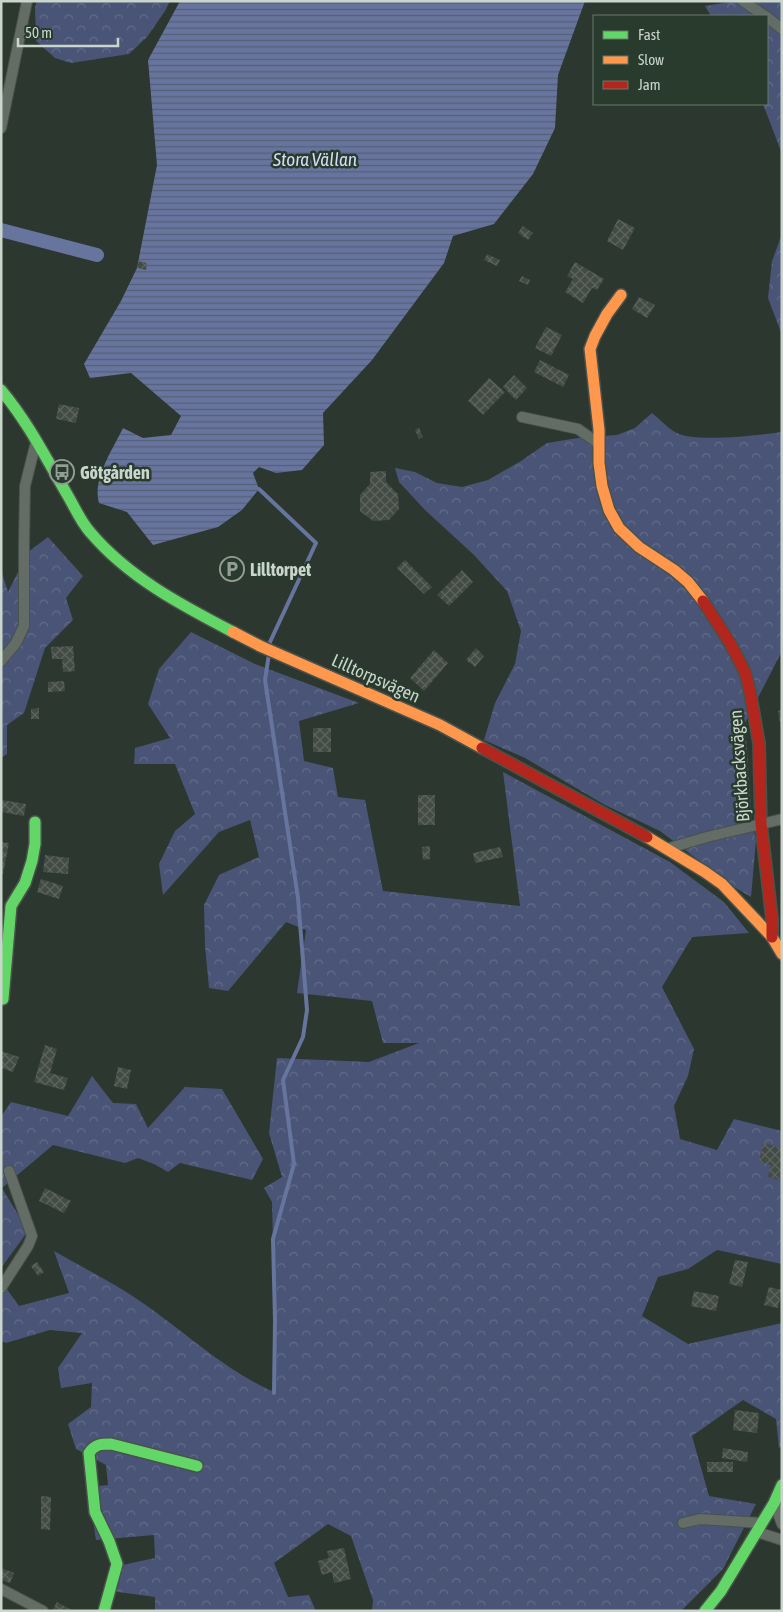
<svg xmlns="http://www.w3.org/2000/svg" width="783" height="1612" font-family="'Asap Condensed',sans-serif">
  <style>
    .forest { fill: url(#forest-crowns) }
    .water { fill: url(#water-rules) }
    .lines { fill: none; stroke-linecap: round; stroke-linejoin: round }
    .stream { stroke: #67749e; stroke-width: 4 }
    .canal { stroke: #67749e; stroke-width: 14 }
    .building { fill: url(#building-cross-hatch) }
    .street-casing { stroke: #49524b; stroke-width: 12 }
    .fast-casing { stroke: #49524b; stroke-width: 14 }
    .slow-casing { stroke: #49524b; stroke-width: 14 }
    .jam-casing { stroke: #49524b; stroke-width: 14 }
    .street { stroke: #636d66; stroke-width: 10 }
    .fast { stroke: #63d668; stroke-width: 11 }
    .slow { stroke: #ff974d; stroke-width: 11 }
    .jam { stroke: #b3261e; stroke-width: 11 }
    .labels { text-anchor: middle; dominant-baseline: central; stroke-width: 5; stroke-linejoin: round; paint-order: stroke }
    .poi-label { font-size: 18px; font-weight: bold; fill: #cad5cc; stroke: #283b2c; text-anchor: start }
    .street-label { font-size: 18px; fill: #cad5cc; stroke: #283b2c }
    .water-label { font-size: 19px; font-style: italic; fill: #d3dcf9; stroke: #283b2c }
  </style>
  <defs>
    <pattern id="forest-crowns" width="20" height="18" patternUnits="userSpaceOnUse" patternTransform="scale(1.25)"><rect width="20" height="18" fill="#495477"/><path d="M2 6a3 3 0 1 1 6 0M12 15a3 3 0 1 1 6 0" fill="none" stroke="#626c89"/></pattern>
    <pattern id="water-rules" width="6" height="5" patternUnits="userSpaceOnUse" patternTransform="scale(1.25)"><rect width="6" height="5" fill="#67749e"/><path d="M0 2.5h6" fill="none" stroke="#565f77"/></pattern>
    <pattern id="building-cross-hatch" width="8" height="8" patternUnits="userSpaceOnUse" patternTransform="scale(1.25)"><rect width="8" height="8" fill="#434b45"/><path d="M0 0l8 8M0 8l8-8" fill="none" stroke="#5d645f"/></pattern>
  </defs>
  <rect width="100%" height="100%" fill="#2c372f"/>
  <g class="forest">
    <polygon points="37,1 170,1 165,11 147,37 129,54 71,63 55,58 36,41 35,7"/>
    <polygon points="735,1 782,1 782,154 763,104 767,104 767,16 711,16 705,6"/>
    <polygon points="782,234 782,335 768,298 772,261"/>
    <path d="M652,413C660,419 668,429 677,433C696,443 759,435 782,432V651L745,723L752,821L756,840L751,897L734,887L660,831L605,805L525,758L484,740L495,703L515,664L521,631L507,591L474,555L425,510L399,482L395,468L415,472L437,483L462,487L488,480L521,461L547,443L578,438L617,435L635,428Z"/>
    <polygon points="48,537 83,576 66,598 73,620 45,648 24,713 7,725 7,754 1,758 1,570 8,592 28,552"/>
    <path d="M191,632L255,664L359,703L299,721L304,761L333,768L338,797L365,800L383,891L520,906L503,772L670,862L724,902L749,933L692,937L662,987L694,1049L688,1076L674,1106L680,1139L717,1150L734,1119L782,1131V1264L717,1250L688,1269L658,1277L642,1316L688,1344L782,1323V1447L779,1448L776,1419L743,1400L692,1436L709,1496L756,1504L723,1569L681,1611H372L373,1600L351,1536L328,1524L274,1563L288,1597L309,1595L315,1609L313,1611H155V1597L111,1591L113,1567L155,1558L154,1535L96,1540L88,1487L108,1485L106,1465L76,1449L68,1424L91,1407L92,1383L61,1388L58,1368L82,1333L50,1330L6,1343L1,1341V1281L19,1306L69,1293L54,1251C80,1266 108,1280 134,1297C181,1328 222,1369 274,1392L275,1320L272,1202L264,1188L282,1177L269,1133L277,1058L369,1062L419,1043H383L372,1001L297,993L306,930L286,922L228,991L209,988L205,946L204,905L219,875L259,857L250,820L219,832L163,895L159,864L175,831L195,814L175,764H134L135,748L170,738L148,704L159,669Z"/>
    <polygon points="92,1076 113,1103 136,1104 148,1128 185,1087 222,1089 263,1159 252,1180 180,1163 168,1172 154,1164 138,1158 125,1163 53,1145 2,1188 28,1231 1,1268 1,1114 2,1115 11,1102 68,1116"/>
  </g>
  <path class="water" d="M180,1H585L558,75L555,128L533,174L494,224L453,236L444,263L372,360L323,413L324,445L302,470L276,473L259,467L253,473L259,489L242,510L218,527L153,545L127,512L99,503C92,479 113,449 123,428L143,438L171,435L181,416L131,373L90,378L84,364L121,301L137,268L157,165L148,60Z"/>
  <g class="lines">
    <g class="stream">
      <polyline points="259,489 316,543 270,642 270,647"/>
      <polyline points="269,654 265,680 298,898 307,1010 303,1037 283,1080 294,1164 273,1239 275,1320 274,1393"/>
    </g>
    <polyline class="canal" points="1,230 97,255"/>
  </g>
  <g class="building">
    <polygon points="618,219 635,228 623,250 607,241"/>
    <polygon points="523,226 533,233 528,240 518,233"/>
    <polygon points="487,254 500,260 497,266 484,260"/>
    <polygon points="139,261 147,263 146,270 137,268"/>
    <polygon points="575,262 604,279 597,290 592,288 583,303 565,292 573,279 567,276"/>
    <polygon points="522,276 530,280 528,285 519,281"/>
    <polygon points="639,297 655,305 647,318 632,309"/>
    <polygon points="546,327 562,335 551,356 535,348"/>
    <polygon points="540,360 569,375 563,387 534,372"/>
    <polygon points="514,375 527,388 516,400 503,387"/>
    <polygon points="489,378 505,392 483,415 468,401"/>
    <polygon points="59,404 79,408 76,423 56,419"/>
    <polygon points="419,428 423,437 419,439 415,430"/>
    <polygon points="386,471 386,482 398,494 399,509 389,520 373,521 360,511 360,495 370,484 370,472"/>
    <polygon points="405,560 432,587 424,594 397,568"/>
    <polygon points="462,570 473,582 449,606 437,595"/>
    <polygon points="73,646 75,671 63,672 62,659 52,659 51,647"/>
    <polygon points="476,648 484,656 475,667 466,660"/>
    <polygon points="434,650 448,663 424,691 410,678"/>
    <polygon points="64,681 65,691 48,692 48,682"/>
    <polygon points="39,708 39,719 31,719 31,709"/>
    <polygon points="782,710 782,729 781,729 778,711"/>
    <rect x="313" y="728" width="18" height="24"/>
    <rect x="418" y="795" width="17" height="30"/>
    <polygon points="2,800 26,804 24,816 1,812"/>
    <polygon points="1,842 9,843 3,874 1,874"/>
    <polygon points="430,846 430,859 423,860 422,847"/>
    <polygon points="500,847 503,857 475,863 473,853"/>
    <polygon points="45,855 69,858 68,874 43,872"/>
    <polygon points="41,879 63,886 59,899 37,892"/>
    <polygon points="45,1045 57,1049 50,1073 68,1078 64,1090 34,1082"/>
    <polygon points="1,1051 19,1057 13,1072 1,1068"/>
    <polygon points="118,1067 131,1070 127,1089 114,1086"/>
    <polygon points="763,1143 782,1148 782,1168 779,1180 768,1177 771,1165 759,1162"/>
    <polygon points="45,1188 71,1201 64,1213 39,1201"/>
    <polygon points="735,1260 748,1262 742,1287 729,1284"/>
    <polygon points="37,1262 44,1272 38,1276 31,1266"/>
    <polygon points="769,1287 782,1290 778,1308 764,1305"/>
    <polygon points="694,1291 719,1296 716,1311 691,1306"/>
    <polygon points="735,1410 759,1413 757,1433 733,1430"/>
    <polygon points="723,1448 748,1452 747,1462 722,1458"/>
    <rect x="707" y="1462" width="26" height="10"/>
    <polygon points="41,1496 51,1497 50,1530 41,1529"/>
    <polygon points="344,1548 351,1579 334,1583 332,1572 322,1575 318,1561 329,1558 327,1551"/>
    <polygon points="1,1568 14,1573 10,1583 1,1580"/>
    <polygon points="57,1602 73,1611 52,1611"/>
  </g>
  <g class="lines">
    <defs>
      <g id="street">
        <polyline points="743,1 765,16"/>
        <polyline points="767,17 782,29"/>
        <polyline points="1,128 27,1"/>
        <polyline points="522,417 578,429 599,444"/>
        <polyline points="1,661 16,643 24,626 24,544 25,486 36,442"/>
        <polyline points="666,849 707,837 782,819"/>
        <polyline points="1,1288 28,1246 32,1236 9,1171"/>
        <polyline points="774,1503 782,1524"/>
        <polyline points="683,1523 700,1519 761,1523"/>
        <polyline points="757,1532 782,1540"/>
        <polyline points="1,1589 43,1611"/>
      </g>
      <g id="fast">
        <path d="M1,390C28,422 47,460 68,496C75,508 81,522 90,532C128,577 181,605 233,632"/>
        <polyline points="3,999 11,906 25,883 32,861 35,844 35,822"/>
        <path d="M104,1611L117,1564L109,1541L95,1512L89,1453C95,1444 101,1444 111,1444L197,1466"/>
        <polyline points="705,1611 721,1591 774,1503 782,1485"/>
      </g>
      <g id="slow">
        <polyline points="621,295 607,314 595,336 590,349 599,430 599,463 602,486 609,510 619,528 639,547 674,570 688,582 703,601"/>
        <polyline points="233,632 260,646 440,725 482,748"/>
        <polyline points="647,837 705,872 722,884 772,937 782,954"/>
      </g>
      <g id="jam">
        <polyline points="703,601 730,643 745,672 750,692 759,743 761,824 772,919 772,937"/>
        <polyline points="482,748 647,837"/>
      </g>
    </defs>
    <use href="#street" class="street-casing"/>
    <use href="#fast" class="fast-casing"/>
    <use href="#slow" class="slow-casing"/>
    <use href="#jam" class="jam-casing"/>
    <use href="#street" class="street"/>
    <use href="#fast" class="fast"/>
    <use href="#slow" class="slow"/>
    <use href="#jam" class="jam"/>
  </g>
  <defs>
    <symbol id="bus-ring" viewBox="-11 -11 22 22"><circle r="9.5" fill="#283b2c" stroke="#939e95" stroke-width="1.5"/><path d="M-5-6H5V4H4V6H2V4H-2V6H-4V4H-5ZM-3.5-4V0h7V-4ZM-3.5 1.2v1.5H-2V1.2ZM2 1.2v1.5H3.5V1.2Z" fill="#939e95"/></symbol>
    <symbol id="parking-ring" viewBox="-11 -11 22 22"><circle r="9.5" fill="#283b2c" stroke="#939e95" stroke-width="1.5"/><path d="M-3.5-5.5H1a3.5 3.5 0 0 1 0 7H-1V5.5H-3.5ZM-1-3.4V-.6H.8a1.4 1.4 0 0 0 0-2.8Z" fill="#939e95"/></symbol>
  </defs>
  <g fill-rule="evenodd">
    <use href="#bus-ring" x="48" y="458" width="28" height="28"/>
    <use href="#parking-ring" x="218" y="555" width="28" height="28"/>
  </g>
  <g class="labels">
    <g class="poi-label">
      <text x="80" y="472">Götgården</text>
      <text x="250" y="569">Lilltorpet</text>
    </g>
    <g class="street-label">
      <text transform="translate(376 678) rotate(24)">Lilltorpsvägen</text>
      <text transform="translate(739 766) rotate(-94)">Björkbacksvägen</text>
    </g>
    <g class="water-label">
      <text x="315" y="159">Stora Vällan</text>
    </g>
  </g>
  <rect width="783" height="1612" fill="none" stroke="#cad5cc" stroke-width="5"/>
  <rect x="593" y="15" width="175" height="90" fill="#283b2c" stroke="#69796c"/>
  <rect x="603" y="31" width="25" height="8" fill="#63d668" stroke="#69796c"/>
  <text x="638" y="40" font-size="15" fill="#cad5cc">Fast</text>
  <rect x="603" y="56" width="25" height="8" fill="#ff974d" stroke="#69796c"/>
  <text x="638" y="65" font-size="15" fill="#cad5cc">Slow</text>
  <rect x="603" y="81" width="25" height="8" fill="#b3261e" stroke="#69796c"/>
  <text x="638" y="90" font-size="15" fill="#cad5cc">Jam</text>
  <path d="M18 38v8h100v-8" fill="none" stroke="#cad5cc" stroke-width="2.5"/>
  <text x="25" y="38" font-size="15" fill="#cad5cc" stroke="#283b2c" stroke-width="4" paint-order="stroke">50 m</text>
</svg>
